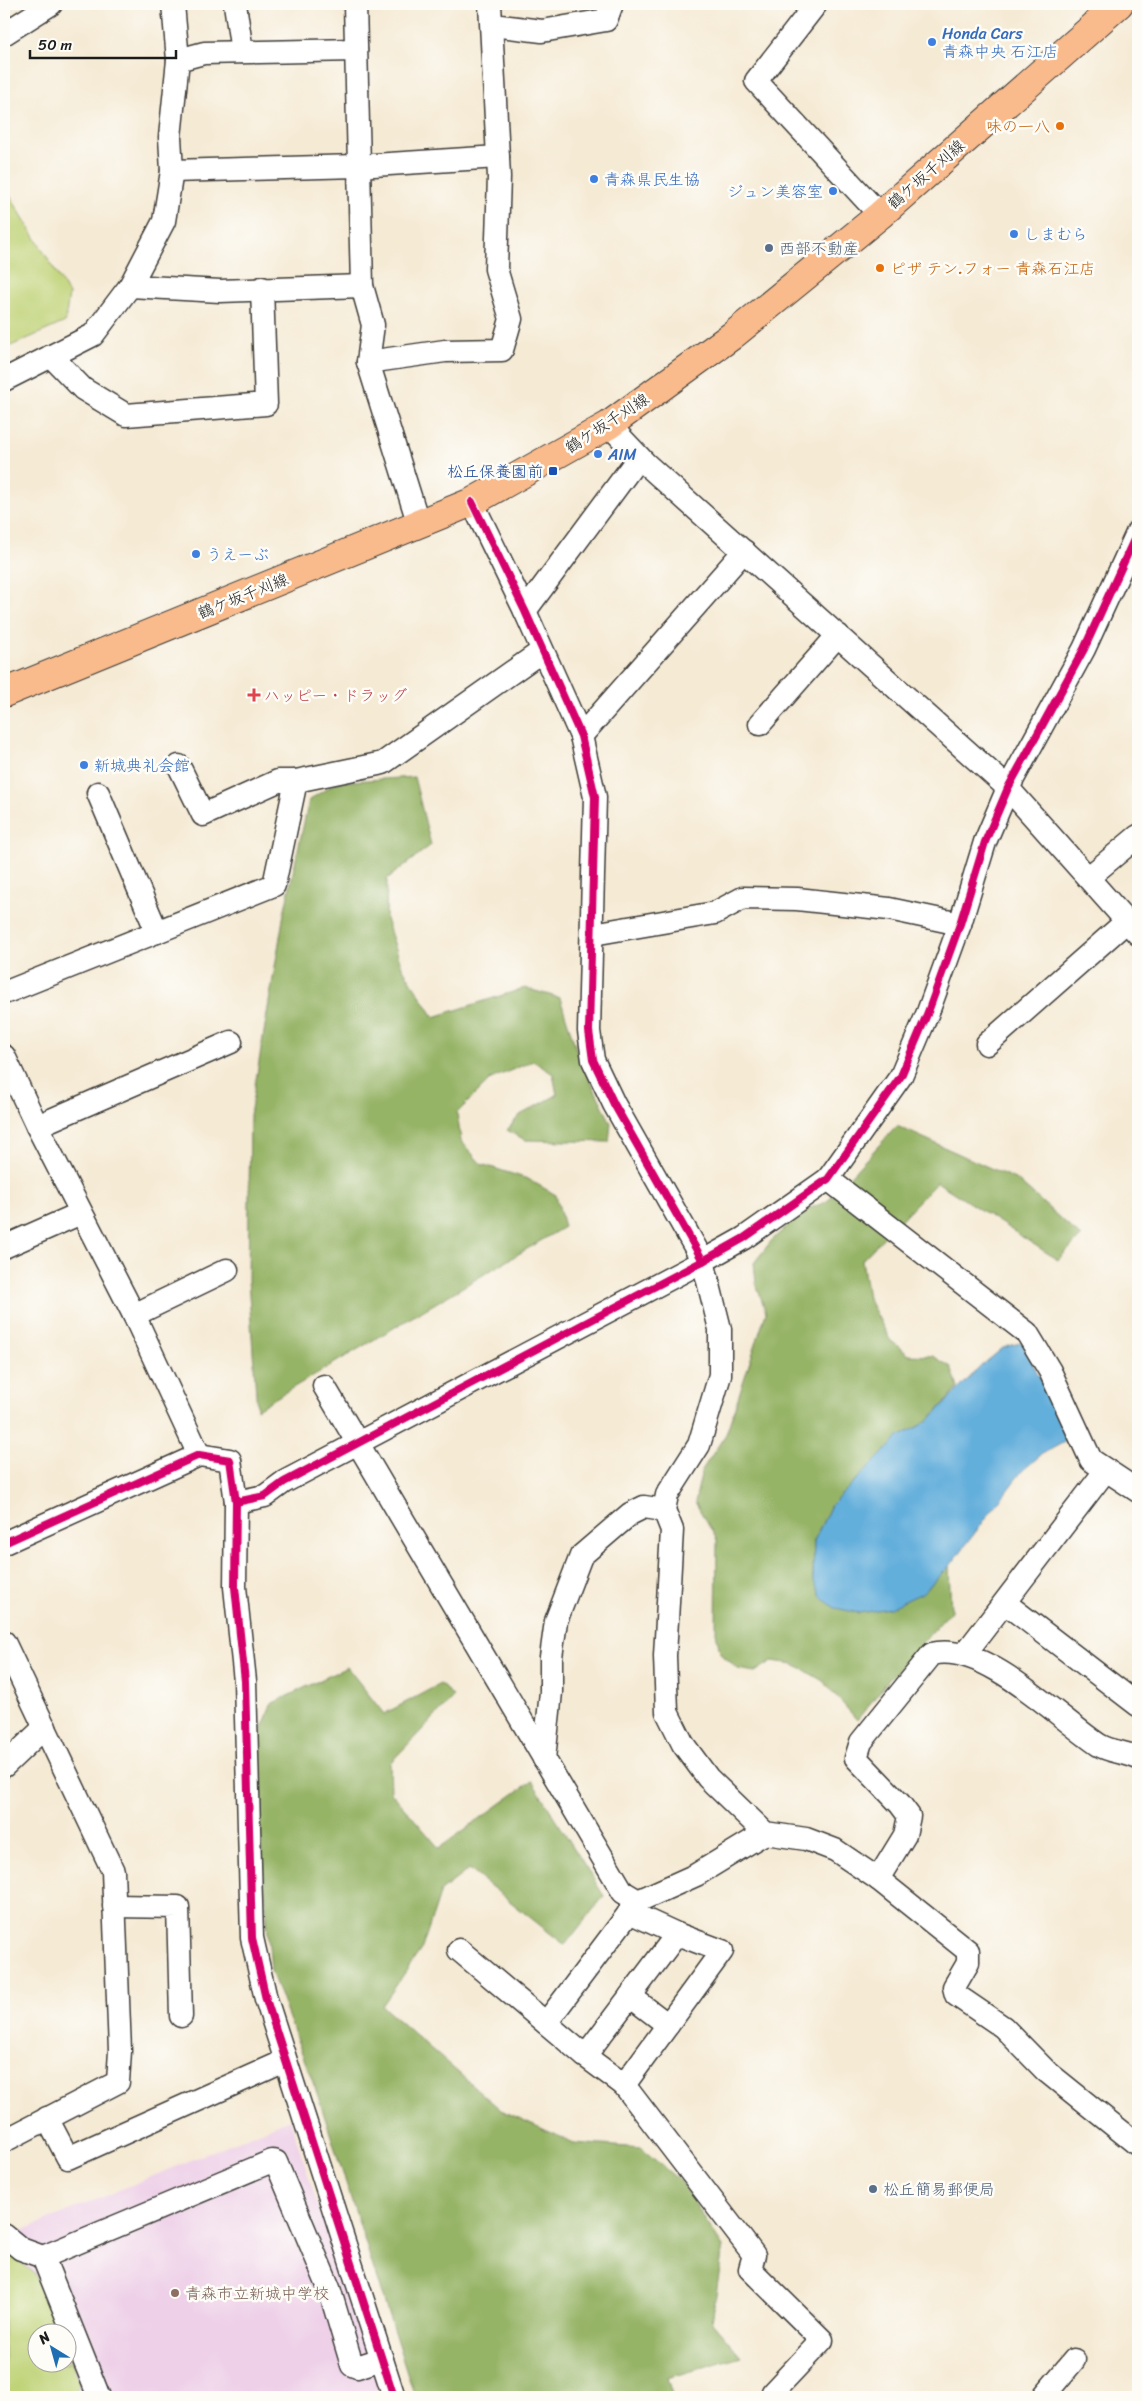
<svg xmlns="http://www.w3.org/2000/svg" width="1142" height="2401" font-family="Sriracha,'Klee One',sans-serif">
  <style>
    .built { fill: #eed0e8; fill-rule: evenodd }
    .green { fill: #bed275; stroke: #6d7748 }
    .forest { fill: #96b466; stroke: #596841 }
    .water { fill: #63afdc; stroke: #40667c }
    .lines { fill: none; stroke-linecap: round; stroke-linejoin: round }
    .minor-casing { stroke: #3d3b38; stroke-width: 25 }
    .major-casing { stroke: #3d3b38; stroke-width: 30 }
    .minor { stroke: #fff; stroke-width: 22 }
    .major { stroke: #fabb8c; stroke-width: 28 }
    .cycleway-casing { stroke: #fdfcf7; stroke-width: 11 }
    .cycleway { stroke: #d6006c; stroke-width: 8 }
    .shop-dot { fill: #3f7fe0; stroke: #fdfcf7; stroke-width: 2 }
    .food-dot { fill: #e8710a; stroke: #fdfcf7; stroke-width: 2 }
    .service-dot { fill: #5c6f8a; stroke: #fdfcf7; stroke-width: 2 }
    .transit-dot { fill: #1a4fb4; stroke: #fdfcf7; stroke-width: 2 }
    .health-dot { fill: #e0444e; stroke: #fdfcf7; stroke-width: 2 }
    .education-dot { fill: #8d6e63; stroke: #fdfcf7; stroke-width: 2 }
    .labels { text-anchor: middle; dominant-baseline: central; stroke-width: 5; stroke-linejoin: round; paint-order: stroke }
    .shop-label { font-size: 16px; fill: #366cbe; stroke: #fdfcf7; text-anchor: start }
    .food-label { font-size: 16px; fill: #c56008; stroke: #fdfcf7; text-anchor: end }
    .street-label { font-size: 16px; fill: #1c1c1c; stroke: #fdfcf7 }
    .service-label { font-size: 16px; fill: #4e5e75; stroke: #fdfcf7; text-anchor: start }
    .transit-label { font-size: 16px; fill: #164399; stroke: #fdfcf7; text-anchor: end }
    .health-label { font-size: 16px; fill: #be3a42; stroke: #fdfcf7; text-anchor: start }
    .education-label { font-size: 16px; fill: #785e54; stroke: #fdfcf7; text-anchor: start }
  </style>
  <rect width="100%" height="100%" fill="#fdfcf7"/>
  <filter id="ink" filterUnits="userSpaceOnUse"><feTurbulence type="fractalNoise" baseFrequency=".02" numOctaves="2"/><feDisplacementMap in="SourceGraphic" scale="10" xChannelSelector="R" yChannelSelector="G"/><feConvolveMatrix kernelMatrix="1 2 1 2 8 2 1 2 1" color-interpolation-filters="sRGB"/></filter>
  <filter id="wash" filterUnits="userSpaceOnUse"><feTurbulence type="fractalNoise" baseFrequency=".0096" numOctaves="4" result="noise"/><feDisplacementMap in="SourceGraphic" scale="20" xChannelSelector="R" yChannelSelector="G"/><feGaussianBlur stdDeviation="1.12" result="paint"/><feColorMatrix in="noise" values="0 0 0 0 0 0 0 0 0 0 0 0 0 0 0 0 0 1.4 0 .05"/><feComposite in="paint" operator="in"/></filter>
  <g filter="url(#wash)">
    <rect width="100%" height="100%" fill="#f5ead4"/>
    <path class="built" d="M290,2119L333,2253L378,2381V2389L358,2397H4V2224L14,2234ZM38,2334H68V2364H38Z"/>
    <g class="green">
      <polygon points="4,186 69,294 65,322 4,349"/>
      <polygon points="4,2248 35,2274 60,2333 38,2334 38,2364 68,2364 68,2353 80,2384 69,2397 4,2397"/>
    </g>
    <g class="forest">
      <polygon points="414,777 431,845 387,879 386,919 402,967 434,1017 525,988 560,998 578,1055 611,1123 609,1142 525,1140 507,1130 520,1115 557,1095 553,1074 533,1061 491,1079 457,1113 461,1141 481,1164 528,1179 556,1195 564,1227 257,1409 248,1280 250,1115 284,913 309,800 337,782"/>
      <polygon points="897,1126 1017,1180 1081,1237 1058,1260 937,1182 862,1260 868,1298 890,1340 909,1355 933,1356 951,1367 958,1388 928,1421 899,1437 831,1505 814,1541 813,1580 922,1593 949,1567 951,1611 892,1676 857,1720 823,1681 794,1664 772,1661 755,1672 738,1669 720,1653 716,1632 717,1540 695,1502 702,1470 726,1434 766,1313 756,1283 754,1263 772,1240 805,1210 826,1202"/>
      <polygon points="347,1667 384,1714 440,1684 454,1697 390,1763 391,1792 439,1848 532,1781 604,1896 565,1945 469,1869 441,1891 422,1948 382,2006 501,2110 574,2143 641,2148 680,2181 723,2247 712,2322 741,2356 667,2378 673,2397 415,2397 317,2093 271,1971 254,1754 271,1704"/>
    </g>
    <polygon class="water" points="1022,1342 1070,1439 1042,1454 1022,1471 949,1567 922,1593 890,1608 859,1613 835,1608 822,1598 813,1580 814,1541 831,1505 899,1437 928,1421 981,1366 1003,1348"/>
  </g>
  <g filter="url(#ink)">
    <g class="lines">
      <defs>
        <g id="minor">
          <polyline points="173,4 178,60"/>
          <polyline points="235,4 242,52"/>
          <polyline points="355,4 362,286 373,325 368,362 419,525"/>
          <polyline points="816,4 756,81 880,215"/>
          <polyline points="492,25 542,31 606,20 612,4"/>
          <polyline points="4,34 51,4"/>
          <polyline points="172,171 358,166 498,157"/>
          <polyline points="130,286 220,291 362,286"/>
          <polyline points="51,356 83,389 126,415 266,404 262,288"/>
          <polyline points="368,362 445,351 502,350 511,319 496,269 499,177 490,4"/>
          <polyline points="4,380 93,335 130,286 164,221 172,171 170,137 178,60 204,53 356,50"/>
          <polyline points="609,425 646,464 1008,788 1138,934"/>
          <polyline points="472,502 525,611 581,736 595,797 589,1031 593,1060 614,1104 703,1261 720,1329 720,1375 699,1445 667,1495 664,1510 672,1530 665,1656 667,1712 683,1744 708,1778 765,1833 806,1839 835,1850 878,1879 968,1951 968,1963 954,1987 956,1995 1003,2027 1046,2071 1138,2145"/>
          <polyline points="525,611 639,457"/>
          <polyline points="760,724 838,635"/>
          <polyline points="581,736 744,551"/>
          <polyline points="179,766 203,815 278,781 296,781 383,763 542,651"/>
          <polyline points="98,793 157,932"/>
          <polyline points="1089,877 1138,836"/>
          <polyline points="593,934 715,913 743,898 797,899 889,909 960,924"/>
          <polyline points="4,993 274,885 296,781"/>
          <polyline points="987,1044 1127,921"/>
          <polyline points="4,1056 37,1126 134,1315 199,1455"/>
          <polyline points="37,1126 231,1042"/>
          <polyline points="828,1179 1027,1333 1050,1371 1091,1460 1138,1491"/>
          <polyline points="4,1247 81,1213"/>
          <polyline points="134,1315 227,1270"/>
          <polyline points="324,1386 623,1892 638,1901 696,1875 765,1833"/>
          <polyline points="236,1502 265,1496 284,1482 703,1261 744,1238 828,1179 901,1076 928,1012 960,924 985,842 1008,788 1084,649 1138,531"/>
          <polyline points="4,1543 199,1455 230,1460 236,1502 235,1587 245,1681 252,1938 266,1999 394,2397"/>
          <polyline points="1005,1603 1138,1705"/>
          <polyline points="4,1642 113,1871 120,2051 118,2082 4,2141"/>
          <polyline points="964,1655 1106,1470"/>
          <polyline points="544,1759 551,1692 551,1657 556,1621 581,1556 630,1514 644,1507 664,1510"/>
          <polyline points="4,1766 45,1727"/>
          <path d="M878,1879L905,1835L909,1816L900,1804L856,1758L861,1742L932,1654C984,1641 1057,1717 1099,1745C1110,1752 1126,1752 1138,1758"/>
          <polyline points="114,1906 178,1907 181,2016"/>
          <polyline points="459,1950 585,2056 624,2085 754,2255 750,2269 822,2340 773,2392 775,2397"/>
          <polyline points="630,1996 668,2025"/>
          <polyline points="546,2023 638,1901"/>
          <polyline points="585,2056 677,1934"/>
          <polyline points="624,2085 722,1951 677,1934 629,1912"/>
          <polyline points="47,2118 68,2158 285,2061"/>
          <polyline points="4,2235 21,2249 43,2257"/>
          <polyline points="99,2397 43,2257 272,2161 276,2162 329,2288 352,2365 357,2367 382,2359"/>
          <polyline points="1043,2397 1074,2360"/>
        </g>
        <polyline id="major" points="4,693 472,502 609,425 733,335 880,215 1119,4"/>
      </defs>
      <use href="#minor" class="minor-casing"/>
      <use href="#major" class="major-casing"/>
      <use href="#minor" class="minor"/>
      <use href="#major" class="major"/>
      <defs>
        <g id="cycleway">
          <polyline points="472,502 525,611 581,736 595,797 589,1031 593,1060 614,1104 703,1261"/>
          <polyline points="236,1502 265,1496 284,1482 703,1261 744,1238 828,1179 901,1076 928,1012 960,924 985,842 1008,788 1084,649 1138,531"/>
          <polyline points="4,1543 199,1455 230,1460 236,1502 235,1587 245,1681 252,1938 266,1999 394,2397"/>
        </g>
      </defs>
      <use href="#cycleway" class="cycleway-casing"/>
      <use href="#cycleway" class="cycleway"/>
    </g>
  </g>
  <g class="shop-dot">
    <circle cx="932" cy="42" r="5"/>
    <circle cx="594" cy="179" r="5"/>
    <circle cx="833" cy="191" r="5"/>
    <circle cx="1014" cy="234" r="5"/>
    <circle cx="598" cy="454" r="5"/>
    <circle cx="196" cy="554" r="5"/>
    <circle cx="84" cy="765" r="5"/>
  </g>
  <g class="food-dot">
    <circle cx="1060" cy="126" r="5"/>
    <circle cx="880" cy="268" r="5"/>
  </g>
  <g class="service-dot">
    <circle cx="769" cy="248" r="5"/>
    <circle cx="873" cy="2189" r="5"/>
  </g>
  <rect class="transit-dot" x="548" y="466" width="10" height="10" rx="2.5"/>
  <path class="health-dot" d="M251.5 687.5h5v5h5v5h-5v5h-5v-5h-5v-5h5z"/>
  <circle class="education-dot" cx="175" cy="2293" r="5"/>
  <g class="labels">
    <g class="shop-label">
      <text x="942" y="33">Honda Cars<tspan x="942" dy="18">青森中央 石江店</tspan></text>
      <text x="604" y="179">青森県民生協</text>
      <text x="823" y="191" text-anchor="end">ジュン美容室</text>
      <text x="1024" y="234">しまむら</text>
      <text x="608" y="454">AIM</text>
      <text x="206" y="554">うえーぶ</text>
      <text x="94" y="765">新城典礼会館</text>
    </g>
    <g class="food-label">
      <text x="1050" y="126">味の一八</text>
      <text x="890" y="268" text-anchor="start">ピザ テン.フォー 青森石江店</text>
    </g>
    <g class="street-label">
      <text transform="translate(926 174) rotate(-41)">鶴ケ坂千刈線</text>
      <text transform="translate(607 423) rotate(-33)">鶴ケ坂千刈線</text>
      <text transform="translate(243 596) rotate(-22)">鶴ケ坂千刈線</text>
    </g>
    <g class="service-label">
      <text x="779" y="248">西部不動産</text>
      <text x="883" y="2189">松丘簡易郵便局</text>
    </g>
    <g class="transit-label">
      <text x="543" y="471">松丘保養園前</text>
    </g>
    <g class="health-label">
      <text x="264" y="695">ハッピー・ドラッグ</text>
    </g>
    <g class="education-label">
      <text x="185" y="2293">青森市立新城中学校</text>
    </g>
  </g>
  <rect width="1142" height="2401" fill="none" stroke="#fdfcf7" stroke-width="20"/>
  <g transform="translate(52 2348) rotate(323)"><circle r="24" fill="#fdfcf7" stroke="#a3a29f"/>
  <path d="M0-4L9 19L0 12L-9 19Z" fill="#1f6fb2"/>
  <text y="-8" font-size="14" font-weight="bold" text-anchor="middle" fill="#1c1c1c">N</text>
  </g>
  <path d="M30 50v8h146v-8" fill="none" stroke="#1c1c1c" stroke-width="2.5"/>
  <text x="38" y="50" font-size="15" fill="#1c1c1c" stroke="#fdfcf7" stroke-width="4" paint-order="stroke">50 m</text>
</svg>
